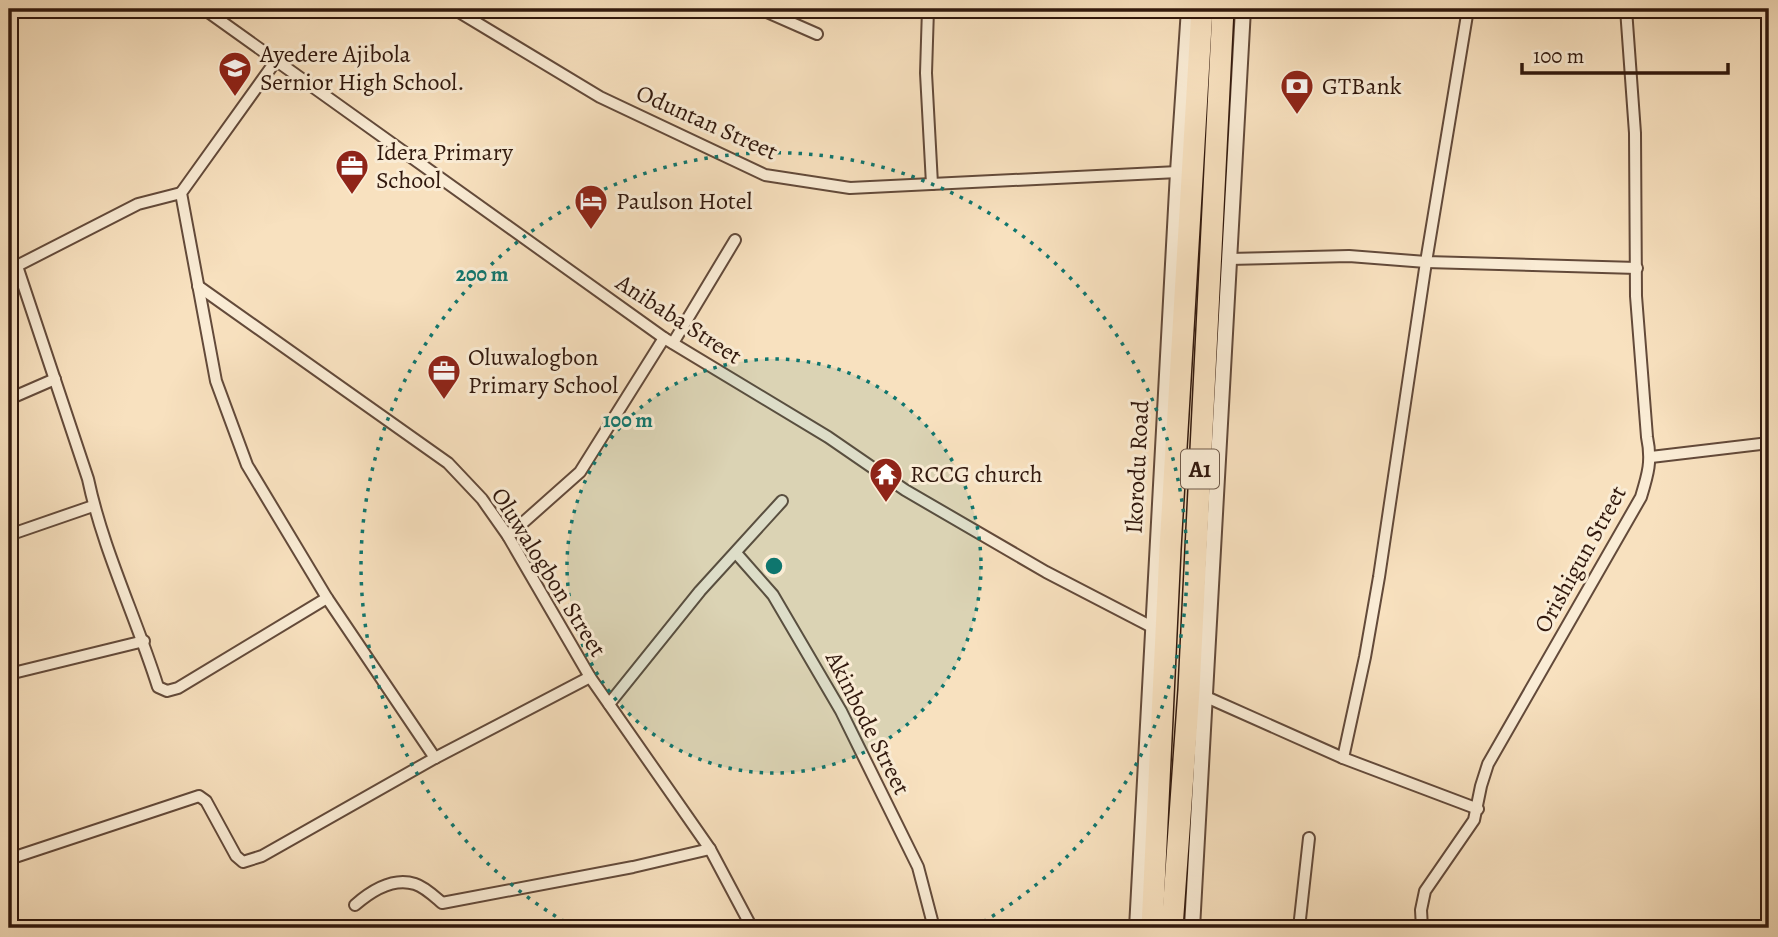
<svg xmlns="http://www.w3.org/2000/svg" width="1778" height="937" font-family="Alegreya,serif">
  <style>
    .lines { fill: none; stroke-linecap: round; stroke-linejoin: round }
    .minor-casing { stroke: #634a3a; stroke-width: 14 }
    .tertiary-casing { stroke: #634a3a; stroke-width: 18 }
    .motorway-casing { stroke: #31180d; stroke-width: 24 }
    .minor { stroke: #faecd5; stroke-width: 10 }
    .tertiary { stroke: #faecd5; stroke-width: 14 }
    .motorway { stroke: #f8e1bf; stroke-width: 21 }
    .ring { fill: none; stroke: #0f766e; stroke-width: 3.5; stroke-dasharray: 3.5 7 }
    .labels { text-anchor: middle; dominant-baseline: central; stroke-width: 6; stroke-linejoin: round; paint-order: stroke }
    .shield { fill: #faecd5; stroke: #6d5849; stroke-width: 2 }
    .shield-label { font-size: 23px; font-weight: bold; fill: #31180d }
    .poi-label { font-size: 24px; fill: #31180d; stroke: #faecd5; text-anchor: start }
    .street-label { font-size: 24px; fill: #31180d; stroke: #faecd5 }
    .centre { fill: #0f766e; stroke: #faecd5; stroke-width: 3.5 }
    .ring-label { font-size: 21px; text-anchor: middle; font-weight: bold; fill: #0f766e; stroke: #faecd5; stroke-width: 6; stroke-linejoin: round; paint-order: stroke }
  </style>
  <rect width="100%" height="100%" fill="#f8e1bf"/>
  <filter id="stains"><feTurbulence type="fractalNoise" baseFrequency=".00286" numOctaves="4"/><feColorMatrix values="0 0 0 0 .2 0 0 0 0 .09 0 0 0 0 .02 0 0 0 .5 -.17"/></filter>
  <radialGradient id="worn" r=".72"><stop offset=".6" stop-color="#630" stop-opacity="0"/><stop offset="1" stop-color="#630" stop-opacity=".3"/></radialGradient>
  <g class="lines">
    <defs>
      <g id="minor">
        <polyline points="204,9 664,338 828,437 905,490 1046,572 1154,628"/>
        <polyline points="454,9 600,97 765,175 850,188 1178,172"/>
        <polyline points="760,9 817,34"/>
        <polyline points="928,9 926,73 932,184"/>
        <polyline points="275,62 181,193 216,381 247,465 327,598 435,758"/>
        <path d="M9,257L17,266L88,479C103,550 136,617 158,687L167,691L178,688L327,598"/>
        <polyline points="1229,259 1349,256 1426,262 1637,268"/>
        <polyline points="9,270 138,204 181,193"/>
        <polyline points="198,286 448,463 482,499 508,536 590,677 710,849 752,928"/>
        <polyline points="673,343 735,240"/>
        <polyline points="9,399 55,379"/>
        <polyline points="1651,457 1769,443"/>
        <polyline points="9,535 93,506"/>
        <polyline points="508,536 580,472 664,338"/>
        <polyline points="736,553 773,595 841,711 918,867 934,928"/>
        <polyline points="9,674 144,641"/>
        <polyline points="1204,696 1343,758 1478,809"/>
        <polyline points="609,704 700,591 782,501"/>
        <polyline points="1343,758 1365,657 1379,577 1426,262 1468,9"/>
        <polyline points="9,859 199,796 206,801 236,856 243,862 262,856 435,758 590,677"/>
        <path d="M355,905C371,891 393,877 415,884C425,887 435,897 442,903L633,867L710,849"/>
        <polyline points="1299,928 1309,838"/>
        <path d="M1422,928L1421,910L1425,891L1474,820L1481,786L1488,764L1641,497C1648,474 1652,461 1647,437L1636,296L1635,133L1626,9"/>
      </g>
      <g id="tertiary">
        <polyline points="1137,928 1178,172 1189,9"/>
        <polyline points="1192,928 1243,9"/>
      </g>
      <g id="motorway">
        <polyline points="1152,928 1170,549 1202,9"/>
        <polyline points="1172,928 1189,690 1223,9"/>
      </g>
    </defs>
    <use href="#minor" class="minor-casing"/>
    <use href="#tertiary" class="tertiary-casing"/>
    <use href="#motorway" class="motorway-casing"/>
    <use href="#minor" class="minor"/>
    <use href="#tertiary" class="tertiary"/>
    <use href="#motorway" class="motorway"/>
  </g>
  <circle cx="774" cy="566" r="207" fill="#0f766e" fill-opacity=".12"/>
  <g class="ring">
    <circle cx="774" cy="566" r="207"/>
    <path d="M574 927A413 413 0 1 1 974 927"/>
  </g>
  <defs>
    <symbol id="school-pin" viewBox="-11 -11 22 30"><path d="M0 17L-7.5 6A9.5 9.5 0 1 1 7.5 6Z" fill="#8f2418" stroke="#faecd5"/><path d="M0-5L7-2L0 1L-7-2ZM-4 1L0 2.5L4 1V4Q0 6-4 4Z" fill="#fff"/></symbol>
    <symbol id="bank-pin" viewBox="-11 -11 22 30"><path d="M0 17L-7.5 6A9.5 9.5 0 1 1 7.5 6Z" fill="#8f2418" stroke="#faecd5"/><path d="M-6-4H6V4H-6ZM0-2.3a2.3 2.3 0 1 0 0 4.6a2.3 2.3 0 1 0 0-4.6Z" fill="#fff"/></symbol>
    <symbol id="office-pin" viewBox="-11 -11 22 30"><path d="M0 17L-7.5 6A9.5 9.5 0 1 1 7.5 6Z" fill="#8f2418" stroke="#faecd5"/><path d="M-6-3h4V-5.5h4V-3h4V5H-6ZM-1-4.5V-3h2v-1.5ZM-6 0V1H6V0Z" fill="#fff"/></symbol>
    <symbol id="hotel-pin" viewBox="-11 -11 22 30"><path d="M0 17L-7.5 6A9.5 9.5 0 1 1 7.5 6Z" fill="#8f2418" stroke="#faecd5"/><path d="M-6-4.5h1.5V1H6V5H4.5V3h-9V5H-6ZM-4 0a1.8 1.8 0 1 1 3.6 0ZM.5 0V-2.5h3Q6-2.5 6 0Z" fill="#fff"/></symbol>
    <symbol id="temple-pin" viewBox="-11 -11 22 30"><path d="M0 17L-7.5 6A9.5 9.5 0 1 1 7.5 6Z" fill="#8f2418" stroke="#faecd5"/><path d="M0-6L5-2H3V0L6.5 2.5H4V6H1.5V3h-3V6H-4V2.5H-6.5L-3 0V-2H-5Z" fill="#fff"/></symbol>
  </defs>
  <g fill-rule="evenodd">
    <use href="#school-pin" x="216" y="49" width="38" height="52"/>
    <use href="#bank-pin" x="1278" y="67" width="38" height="52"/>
    <use href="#office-pin" x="333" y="147" width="38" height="52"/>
    <use href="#hotel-pin" x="572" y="182" width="38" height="52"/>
    <use href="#office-pin" x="425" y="352" width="38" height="52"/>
    <use href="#temple-pin" x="867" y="455" width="38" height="52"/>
  </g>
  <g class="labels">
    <rect class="shield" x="1181" y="449.5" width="38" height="39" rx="5"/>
    <g class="shield-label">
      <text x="1200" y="469">A1</text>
    </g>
    <g class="poi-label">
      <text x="260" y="54">Ayedere Ajibola<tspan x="260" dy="28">Sernior High School.</tspan></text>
      <text x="1322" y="86">GTBank</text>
      <text x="376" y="152">Idera Primary<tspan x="376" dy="28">School</tspan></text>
      <text x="616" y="201">Paulson Hotel</text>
      <text x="468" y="357">Oluwalogbon<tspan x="468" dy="28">Primary School</tspan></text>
      <text x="910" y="474">RCCG church</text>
    </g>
    <g class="street-label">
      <text transform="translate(707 122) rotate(24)">Oduntan Street</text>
      <text transform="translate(679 319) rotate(33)">Anibaba Street</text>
      <text transform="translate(1137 467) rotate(-87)">Ikorodu Road</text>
      <text transform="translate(1580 559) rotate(-61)">Orishigun Street</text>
      <text transform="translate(549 572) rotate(58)">Oluwalogbon Street</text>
      <text transform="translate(868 723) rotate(63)">Akinbode Street</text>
    </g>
  </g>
  <circle cx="774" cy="566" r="10" class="centre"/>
  <g class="ring-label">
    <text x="482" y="281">200 m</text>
    <text x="628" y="427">100 m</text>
  </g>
  <rect width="1778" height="937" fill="none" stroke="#f8e1bf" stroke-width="35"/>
  <rect x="10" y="10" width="1757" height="916" fill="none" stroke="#31180d" stroke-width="3.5"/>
  <rect x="18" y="18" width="1743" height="902" fill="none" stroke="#31180d" stroke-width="2"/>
  <path d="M1522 63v10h206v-10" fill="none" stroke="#31180d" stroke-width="3.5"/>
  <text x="1533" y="63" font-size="21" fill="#31180d" stroke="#faecd5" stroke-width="5" paint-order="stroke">100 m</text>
  <rect width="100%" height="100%" filter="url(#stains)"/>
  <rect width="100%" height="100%" fill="url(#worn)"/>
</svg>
